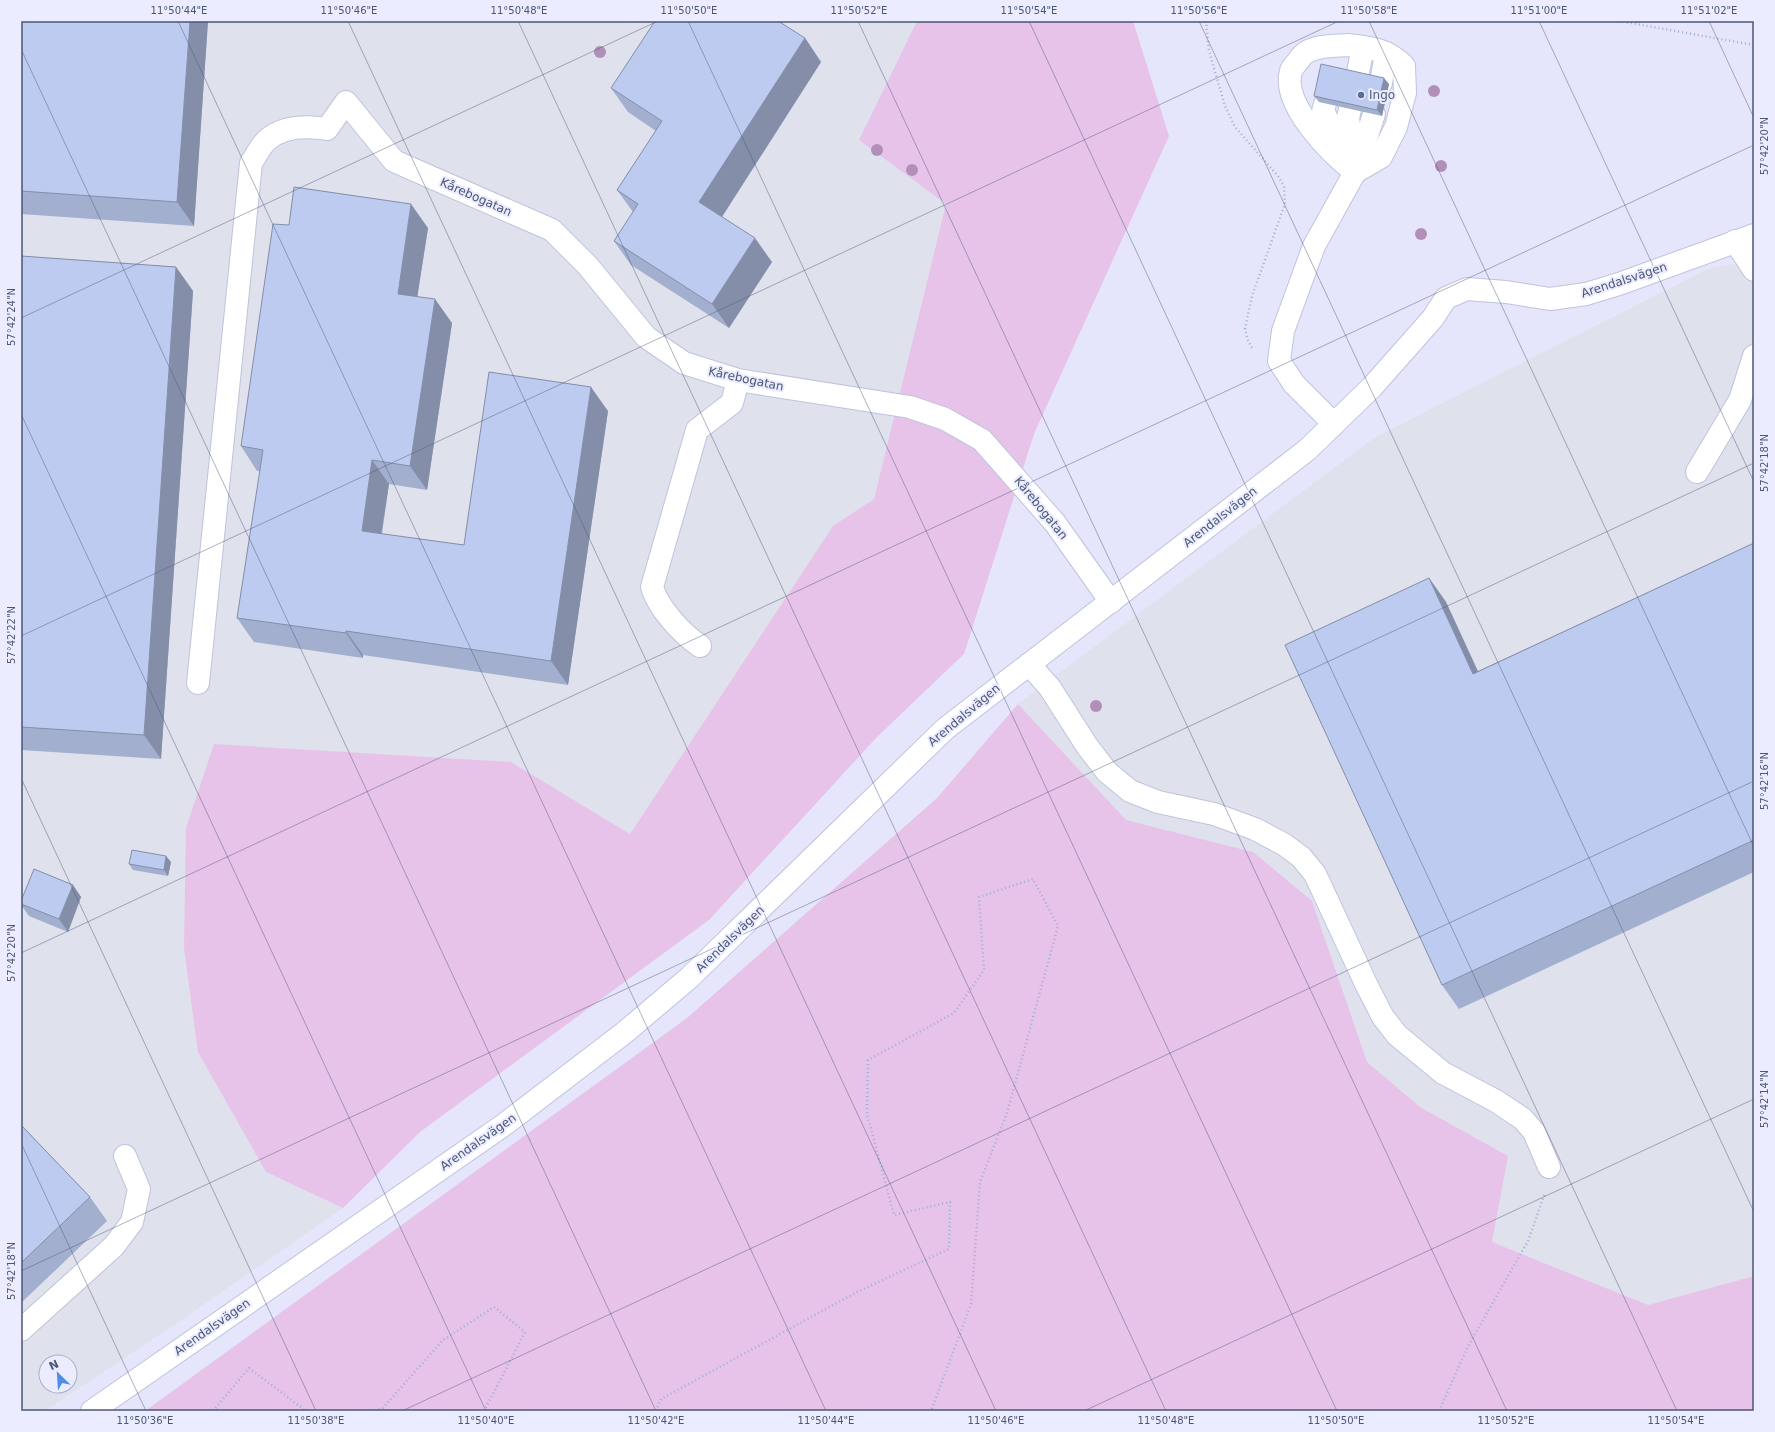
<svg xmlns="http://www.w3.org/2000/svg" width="1775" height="1432" font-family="'DejaVu Sans',sans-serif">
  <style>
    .industrial { fill: #dfe1ec; fill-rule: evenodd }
    .green { fill: #e7c3e9 }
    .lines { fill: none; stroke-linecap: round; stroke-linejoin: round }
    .minor-casing { stroke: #bdc4de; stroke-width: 24 }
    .path { stroke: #a0afd6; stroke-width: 2.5; stroke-dasharray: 1 3; stroke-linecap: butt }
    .minor { stroke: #fff; stroke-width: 22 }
    .tree { fill: #b18fb9 }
    .wall { fill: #a3afcf }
    .shaded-wall { fill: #848ea9 }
    .building { fill: #bdcbf1; stroke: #848ea9 }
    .ticks { fill: none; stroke: #4a5774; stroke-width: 1; stroke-opacity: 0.45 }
    .service-dot { fill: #5c6f8a; stroke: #ebecff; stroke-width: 1.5 }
    .labels { text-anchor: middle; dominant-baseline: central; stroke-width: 4; stroke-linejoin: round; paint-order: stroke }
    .service-label { font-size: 12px; fill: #4e5e75; stroke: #ebecff; text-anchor: start }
    .street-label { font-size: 12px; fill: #4a5774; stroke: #ebecff }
    .neatline { fill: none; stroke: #4a5774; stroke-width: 1.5 }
    .ticks-label { font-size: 10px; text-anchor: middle; fill: #4a5774 }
  </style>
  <rect width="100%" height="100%" fill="#e5e6fc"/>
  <g class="industrial">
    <path d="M21,21H917L859,140L946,204L874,499L833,526L630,834L511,762L266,1172L343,1208L180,1321L45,1411H21ZM46,1362H70V1386H46Z"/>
    <polygon points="1754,261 1754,1276 1648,1305 1492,1242 1508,1156 1420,1107 1367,1062 1312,901 1253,852 1126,820 1018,704 1374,438 1710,268"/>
  </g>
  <g class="green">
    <polygon points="917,21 1133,21 1169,136 1034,434 964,654 877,737 709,920 420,1132 343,1208 266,1172 198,1052 184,948 186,828 214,744 511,762 630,834 833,526 874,499 946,204 859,140"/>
    <polygon points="1018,704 1126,820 1253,852 1312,901 1367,1062 1420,1107 1508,1156 1492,1242 1648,1305 1754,1276 1754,1411 145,1411 687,1018 937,798"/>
  </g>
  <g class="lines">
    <defs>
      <g id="minor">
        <path d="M1348,45C1372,48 1387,49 1404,66L1405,93L1396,127L1381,157L1355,172C1331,154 1281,104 1291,71C1292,67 1296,64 1298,61C1300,59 1302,55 1304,54C1315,45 1335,46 1348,45Z"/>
        <polyline points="1357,77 1363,47"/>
        <polyline points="1381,83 1386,53"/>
        <polyline points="1325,104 1323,111 1347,157"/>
        <polyline points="1357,167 1374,114"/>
        <polyline points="1735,241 1754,270"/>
        <polyline points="1334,424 1294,384 1279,361 1283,331 1314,246 1355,172 1348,118 1350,109"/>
        <polyline points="1697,472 1740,400 1754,356"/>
        <path d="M700,646C682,634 658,608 652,587L697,430L732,403L738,380"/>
        <polyline points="1029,664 1050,688 1087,746 1107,772 1130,791 1158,802 1214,814 1255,829 1285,845 1301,857 1315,874 1367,986 1383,1017 1397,1035 1443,1073 1496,1101 1523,1119 1534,1132 1549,1167"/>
        <path d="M198,683L251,163C256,156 261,145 267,140C283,126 308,126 327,129L346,102L394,161L552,230L588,266L646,337L684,363L738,380L910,407L945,419L982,440L1055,523L1111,602"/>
        <polyline points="21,1330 114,1246 132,1222 139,1189 125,1156"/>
        <polyline points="92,1411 505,1124 624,1033 689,978 945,729 1307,450 1372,387 1433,318 1446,298 1467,289 1506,292 1550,299 1586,294 1619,284 1754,235"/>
      </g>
    </defs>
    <use href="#minor" class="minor-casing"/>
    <g class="path">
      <polyline points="1206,21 1209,51 1225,106 1235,127 1278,176 1284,187 1285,204 1252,296 1245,329 1248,340 1252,348"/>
      <polyline points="1619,21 1754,45"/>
      <polyline points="213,1411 249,1368 306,1411"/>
      <polyline points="375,1411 383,1408 443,1340 494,1307 525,1332 484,1411"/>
      <polyline points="656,1411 661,1399 857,1292 949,1249 950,1202 894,1215 867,1114 868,1060 954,1013 984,970 979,897 1033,879 1058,926 1007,1113 980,1182 971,1304 931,1411"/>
      <polyline points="1439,1411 1468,1346 1528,1241 1545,1193"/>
    </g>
    <use href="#minor" class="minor"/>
  </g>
  <g class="tree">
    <circle cx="600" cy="52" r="6"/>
    <circle cx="1434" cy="91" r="6"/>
    <circle cx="877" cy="150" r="6"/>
    <circle cx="1441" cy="166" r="6"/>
    <circle cx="912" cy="170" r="6"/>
    <circle cx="1421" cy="234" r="6"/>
    <circle cx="1096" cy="706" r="6"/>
  </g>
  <g class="wall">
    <polygon points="21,21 208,21 194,226 21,214"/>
    <polygon points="805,38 821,62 722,217 772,262 729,328 631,265 614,241 633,212 617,190 656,131 628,112 611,88"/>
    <polygon points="1389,84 1382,116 1319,102 1314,96"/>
    <polygon points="428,228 417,297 452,323 427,490 389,484 382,534 464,545 608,411 568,685 363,655 363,658 254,642 237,618 260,471 257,471 241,446"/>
    <polygon points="21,256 176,267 193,291 161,759 21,750"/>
    <polygon points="1754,543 1754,872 1459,1009 1442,985 1429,578 1446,602 1478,671"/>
    <polygon points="171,862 168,876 133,870 129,864"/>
    <polygon points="73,885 81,897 68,932 29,916 21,905 21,901"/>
    <polygon points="21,1125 90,1197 107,1221 21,1303"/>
  </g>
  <g class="shaded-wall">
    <polygon points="190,21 208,21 194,226 177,202"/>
    <polygon points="805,38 821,62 716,226 699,202"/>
    <polygon points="1384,78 1389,84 1382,116 1377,110"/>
    <polygon points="411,204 428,228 414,318 398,294"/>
    <polygon points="755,238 772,262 729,328 712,304"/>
    <polygon points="176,267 193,291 161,759 144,735"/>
    <polygon points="435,299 452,323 427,490 410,466"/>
    <polygon points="591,387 608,411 568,685 551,661"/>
    <polygon points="372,460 389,484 378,555 362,531"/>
    <polygon points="1429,578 1446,602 1490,698 1473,674"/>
    <polygon points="346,631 363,655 363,658 346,633"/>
    <polygon points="166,856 171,862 168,876 164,870"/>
    <polygon points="73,885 81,897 68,932 59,919"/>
  </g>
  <g class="building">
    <polygon points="21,21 190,21 177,202 21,191"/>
    <polygon points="655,21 778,21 805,38 699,202 755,238 712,304 614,241 638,204 617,190 662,121 611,88"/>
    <polygon points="1321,64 1384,78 1377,110 1314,96"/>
    <polygon points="294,187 411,204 398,294 435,299 410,466 372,460 362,531 464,545 489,372 591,387 551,661 346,631 346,633 237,618 263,450 241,446 273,224 289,225"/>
    <polygon points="21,256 176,267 144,735 21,727"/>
    <polygon points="1754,543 1754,840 1442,985 1285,645 1429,578 1473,674"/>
    <polygon points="132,850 166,856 164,870 129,864"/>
    <polygon points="34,869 73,885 59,919 21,904 21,901"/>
    <polygon points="21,1125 90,1197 21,1263"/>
  </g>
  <path class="ticks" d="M178,21L826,1411M348,21L996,1411M518,21L1166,1411M688,21L1337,1411M858,21L1507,1411M1029,21L1677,1411M1199,21L1754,1212M1369,21L1754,847M1539,21L1754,482M1709,21L1754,118M21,49L656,1411M21,318L658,21M21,414L486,1411M21,636L1339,21M21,778L316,1411M21,953L1754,145M21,1143L146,1411M21,1271L1754,463M402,1411L1754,781M1084,1411L1754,1099"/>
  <circle class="service-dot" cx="1361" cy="95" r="4"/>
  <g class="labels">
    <g class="service-label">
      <text x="1369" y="95">Ingo</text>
    </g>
    <g class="street-label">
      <text transform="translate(476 197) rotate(24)">Kårebogatan</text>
      <text transform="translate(1624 280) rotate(-18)">Arendalsvägen</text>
      <text transform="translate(746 379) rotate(12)">Kårebogatan</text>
      <text transform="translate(1041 508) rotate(51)">Kårebogatan</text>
      <text transform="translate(1220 517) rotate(-38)">Arendalsvägen</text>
      <text transform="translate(964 715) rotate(-40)">Arendalsvägen</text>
      <text transform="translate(730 939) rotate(-44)">Arendalsvägen</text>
      <text transform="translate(478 1142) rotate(-35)">Arendalsvägen</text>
      <text transform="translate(212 1327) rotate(-35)">Arendalsvägen</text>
    </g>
  </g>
  <rect width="1775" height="1432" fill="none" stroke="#ebecff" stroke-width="44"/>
  <g transform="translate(58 1374) rotate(335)"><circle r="19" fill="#ebecff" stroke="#abb0c7"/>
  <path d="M0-3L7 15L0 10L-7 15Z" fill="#4c8fe4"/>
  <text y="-6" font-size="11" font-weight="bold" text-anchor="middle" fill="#4a5774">N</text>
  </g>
  <rect x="22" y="22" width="1731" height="1388" class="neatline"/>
  <g class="ticks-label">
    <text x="179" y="14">11°50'44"E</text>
    <text x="349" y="14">11°50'46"E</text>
    <text x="519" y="14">11°50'48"E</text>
    <text x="689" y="14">11°50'50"E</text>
    <text x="859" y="14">11°50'52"E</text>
    <text x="1029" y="14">11°50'54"E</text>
    <text x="1199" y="14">11°50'56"E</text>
    <text x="1369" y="14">11°50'58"E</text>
    <text x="1539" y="14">11°51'00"E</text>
    <text x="1709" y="14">11°51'02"E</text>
    <text transform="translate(1764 146) rotate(-90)" y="4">57°42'20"N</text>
    <text transform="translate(11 317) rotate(-90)" y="4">57°42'24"N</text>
    <text transform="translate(1764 463) rotate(-90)" y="4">57°42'18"N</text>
    <text transform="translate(11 635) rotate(-90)" y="4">57°42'22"N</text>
    <text transform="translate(1764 781) rotate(-90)" y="4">57°42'16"N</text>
    <text transform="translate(11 953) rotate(-90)" y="4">57°42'20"N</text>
    <text transform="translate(1764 1099) rotate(-90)" y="4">57°42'14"N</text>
    <text transform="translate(11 1271) rotate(-90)" y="4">57°42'18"N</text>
    <text x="145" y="1424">11°50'36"E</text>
    <text x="316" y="1424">11°50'38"E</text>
    <text x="486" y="1424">11°50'40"E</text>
    <text x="656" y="1424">11°50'42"E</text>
    <text x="826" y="1424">11°50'44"E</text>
    <text x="996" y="1424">11°50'46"E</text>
    <text x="1166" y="1424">11°50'48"E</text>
    <text x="1336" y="1424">11°50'50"E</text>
    <text x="1506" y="1424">11°50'52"E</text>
    <text x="1676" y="1424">11°50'54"E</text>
  </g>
</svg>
